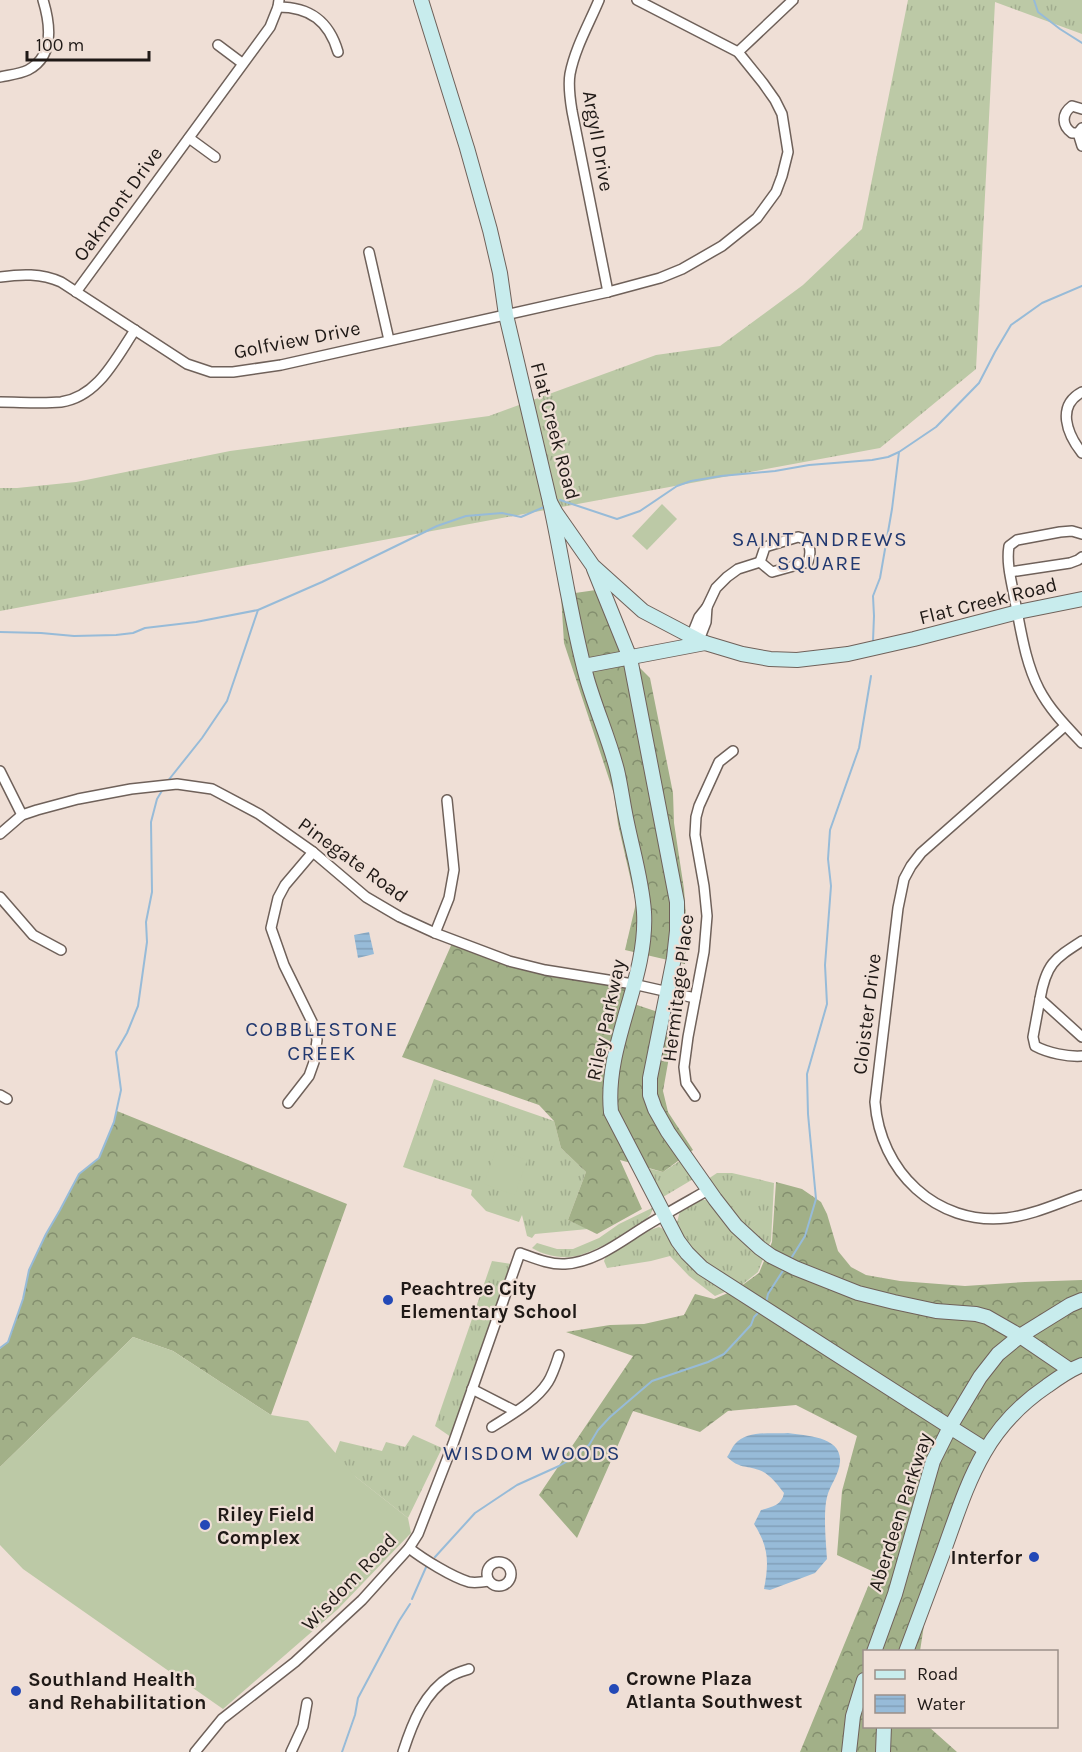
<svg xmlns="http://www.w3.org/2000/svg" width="1082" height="1752" font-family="Karla,sans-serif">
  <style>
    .grass { fill: url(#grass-tufts) }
    .forest { fill: url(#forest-crowns) }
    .pitch { fill: #bcc9a6 }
    .water { fill: url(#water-rules) }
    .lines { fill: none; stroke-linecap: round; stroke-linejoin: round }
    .stream { stroke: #97bbd8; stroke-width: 2 }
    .street-casing { stroke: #6f615a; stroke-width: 12 }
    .secondary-casing { stroke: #6f615a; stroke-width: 16 }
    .street { stroke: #fff; stroke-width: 9 }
    .secondary { stroke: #c8eced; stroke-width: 14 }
    .poi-dot { fill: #2349b7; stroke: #efdfd6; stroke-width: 2 }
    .labels { text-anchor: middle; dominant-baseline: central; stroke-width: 4.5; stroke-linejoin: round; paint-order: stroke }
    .street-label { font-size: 20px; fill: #1f1916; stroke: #efdfd6 }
    .poi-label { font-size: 20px; font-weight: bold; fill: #1f1916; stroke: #efdfd6; text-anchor: start }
    .neighbourhood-label { font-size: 21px; letter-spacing: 1.5px; fill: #223970; stroke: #efdfd6 }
  </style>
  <defs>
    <pattern id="grass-tufts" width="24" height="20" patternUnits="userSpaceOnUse" patternTransform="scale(1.5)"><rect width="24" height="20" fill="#bcc9a6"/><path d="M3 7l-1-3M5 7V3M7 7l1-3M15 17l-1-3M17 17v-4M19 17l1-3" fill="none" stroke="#a1ac8e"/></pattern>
    <pattern id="forest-crowns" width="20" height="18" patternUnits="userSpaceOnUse" patternTransform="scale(1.5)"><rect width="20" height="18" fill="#a2b088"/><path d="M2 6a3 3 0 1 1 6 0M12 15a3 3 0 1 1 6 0" fill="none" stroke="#838e6e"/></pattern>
    <pattern id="water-rules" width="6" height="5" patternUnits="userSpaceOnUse" patternTransform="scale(1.5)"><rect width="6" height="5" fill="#97bbd8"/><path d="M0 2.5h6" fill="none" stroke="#82a0b9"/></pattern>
  </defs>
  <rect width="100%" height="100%" fill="#efdfd6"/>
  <g class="grass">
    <polygon points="908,0 1082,0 1082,34 995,2 976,369 880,448 0,611 0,488 17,488 76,482 230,451 489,416 656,355 720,346 803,285 862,229"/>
    <polygon points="434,1079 554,1121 561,1148 586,1172 568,1220 588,1229 535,1234 532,1238 527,1236 522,1215 519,1222 486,1211 471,1195 472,1190 403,1167"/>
    <polygon points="684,1158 695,1178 663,1197 646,1168 663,1172"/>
    <polygon points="717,1173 732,1173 774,1183 771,1241 768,1247 741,1223 708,1179"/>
    <path d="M699,1200H706L716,1204L765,1254L758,1272L738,1288C710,1267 694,1257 676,1226L680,1211Z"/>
    <path d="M654,1207C653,1208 651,1214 650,1215C640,1228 594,1252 577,1256C563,1259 545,1256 532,1248L537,1243L557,1249H573L599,1238L619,1224Z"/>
    <polygon points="659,1227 670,1232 732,1289 715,1296 689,1276 670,1256 651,1261 607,1268 604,1261 607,1254 650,1230"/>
    <polygon points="492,1261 511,1264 451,1437 435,1426"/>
    <polygon points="413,1435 442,1448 408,1518 333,1459 340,1441 382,1451 386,1442 405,1447"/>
  </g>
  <g class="forest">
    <polygon points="596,590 630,658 650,678 673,793 674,823 684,889 687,930 685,964 625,950 636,903 618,824 614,794 564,643 561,595"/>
    <polygon points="453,941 533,967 633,984 628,1002 676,1018 663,1091 668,1112 693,1150 663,1172 620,1160 642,1209 597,1234 568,1220 586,1172 561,1148 554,1121 539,1105 402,1057"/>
    <polygon points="117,1111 347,1204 271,1415 173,1351 133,1337 0,1467 0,1349 8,1342 23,1299 29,1270 46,1234 60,1210 79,1174 99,1158 114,1122"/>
    <polygon points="776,1182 802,1189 821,1202 827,1214 838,1251 851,1267 866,1275 900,1281 965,1286 1025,1282 1082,1280 1082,1367 1070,1370 985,1449 929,1593 920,1651 864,1652 864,1726 929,1727 957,1752 800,1752 874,1572 837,1555 842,1491 857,1436 796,1405 728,1411 700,1432 633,1411 577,1538 539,1495 633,1356 566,1332 610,1325 644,1324 684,1315 695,1294 714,1299 737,1289 759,1273 772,1242"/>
  </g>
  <g class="pitch">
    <polygon points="662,504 677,519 647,550 632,536"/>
    <polygon points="496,1149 527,1160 515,1195 484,1184"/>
    <polygon points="133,1337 173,1351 271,1415 308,1421 356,1477 408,1518 411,1533 338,1609 223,1709 23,1569 0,1545 0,1467"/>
  </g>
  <g class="water">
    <polygon points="369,932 374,954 358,958 354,935"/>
    <path d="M788,1433C806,1436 842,1436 840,1462C839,1475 830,1485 827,1497C823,1513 826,1543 827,1559L815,1573L770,1590L764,1589C769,1563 769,1547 754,1524L761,1510C772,1507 782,1505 784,1493C778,1485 769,1473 759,1470C745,1465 740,1469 727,1457C730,1453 732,1447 735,1444C747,1430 772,1434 788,1433Z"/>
  </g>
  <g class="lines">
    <g class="stream">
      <polyline points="1034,0 1038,12 1060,29 1082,43"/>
      <polyline points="560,500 617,519 640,511 677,486 691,481 721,476 775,471 809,465 872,460 888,457 899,452 936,427 979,383 995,352 1011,325 1042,303 1082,286"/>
      <polyline points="0,632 41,633 74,636 116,635 133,633 145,628 196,622 258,610 322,582 437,526 466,516 502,513 521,517 544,507"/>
      <polyline points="873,641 874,616 873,596 880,578 892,509 899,452"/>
      <polyline points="167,782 202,738 227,701 258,610"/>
      <polyline points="790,1260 805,1236 816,1199 808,1114 807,1074 827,1004 825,965 831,886 828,859 830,830 859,748 871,676"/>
      <polyline points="766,1303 768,1294 784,1269"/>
      <polyline points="0,1348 8,1342 23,1299 29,1270 46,1234 60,1210 79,1174 99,1158 114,1122 121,1090 116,1052 127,1033 138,1006 147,942 146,922 152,892 151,822 157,799 163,789"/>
      <polyline points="435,1557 475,1513 517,1485 559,1466 573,1458 589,1445 598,1430 610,1417 652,1381 708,1362 724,1354 751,1325 754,1317 760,1311"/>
      <polyline points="412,1599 427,1565"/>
      <polyline points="342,1752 355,1715 358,1698 399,1621 410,1604"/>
    </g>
    <defs>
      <g id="street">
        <path d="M599,0C589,24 575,48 570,74C568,86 570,99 572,111L608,292"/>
        <path d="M278,7C310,7 329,21 338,52"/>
        <polyline points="218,45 242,63"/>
        <polyline points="738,52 793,0"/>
        <path d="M0,77C9,75 20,74 28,70C55,56 50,23 43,0"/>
        <path d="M1082,109L1072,106C1061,114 1062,126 1072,133H1078L1082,128"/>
        <polyline points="1078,133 1082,146"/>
        <polyline points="189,138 215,157"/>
        <polyline points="369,252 389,340"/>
        <path d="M0,277C21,274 41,273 61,282L187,364L211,372H233L281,365L608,292L660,278L682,269L722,246L757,218L776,192L782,176L788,152L782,114L775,100L763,83L738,52L637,0"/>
        <polyline points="76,292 270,27 278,7 279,0"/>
        <path d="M1082,392C1056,406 1067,434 1082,453"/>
        <path d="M0,402C20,402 41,404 61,402C98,397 116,358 135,330"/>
        <path d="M1082,534L1072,531L1060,532L1017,540L1009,546C1006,564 1012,583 1015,601C1021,630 1025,662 1039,689C1050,710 1066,726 1082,743"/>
        <path d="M798,537C810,539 812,551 808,562L772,572L760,562L765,547Z"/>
        <polyline points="1010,572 1070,563 1078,560 1082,557"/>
        <polyline points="691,637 699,617 707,607 716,588 727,577 738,569 760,562"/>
        <polyline points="699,640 706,622 707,607"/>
        <path d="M1065,726L921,853L911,866L904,879L898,908L875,1102C880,1171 936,1226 1007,1218C1033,1215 1058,1203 1082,1195"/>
        <polyline points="0,771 22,815"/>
        <polyline points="0,834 22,815 37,810 78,799 131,789 177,784 212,789 259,814 313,852 366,897 400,917 435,933 509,961 545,970 633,984 695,998"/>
        <polyline points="0,897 33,935 61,950"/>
        <polyline points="435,933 449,898 454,870 447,800"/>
        <path d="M1040,999C1046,964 1054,959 1082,941"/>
        <path d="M1082,1037L1040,999L1033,1037L1035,1046C1048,1053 1068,1057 1082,1056"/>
        <polyline points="0,1095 7,1099"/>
        <polyline points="695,1096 686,1083 684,1067 688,1037 704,952 707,916 704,886 695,835 696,817 699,806 719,762 733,751"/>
        <polyline points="288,1103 309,1076 314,1062 317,1040 315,1028 284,965 271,928 278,898 285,885 313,852"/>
        <polyline points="472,1389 515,1411"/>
        <path d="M492,1427C511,1415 536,1401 548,1382C553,1374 556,1364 559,1355"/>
        <path d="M409,1548C423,1559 452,1577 469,1582C475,1583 483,1582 489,1581"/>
        <circle cx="499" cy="1574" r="12"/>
        <path d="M195,1752L222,1719L295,1662L362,1600L409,1548L418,1534L453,1444L520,1253C534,1258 550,1265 565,1264C595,1262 620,1242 644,1227C665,1214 687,1202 708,1190"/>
        <polyline points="291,1752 303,1726 307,1703"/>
        <path d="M403,1752C412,1724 424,1692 451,1676C456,1673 463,1671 469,1669"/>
      </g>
      <g id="secondary">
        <polyline points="421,0 467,148 490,230 500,273 506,315 550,502 556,513 593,566 643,611 702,642 742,654 770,659 797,660 848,654 914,639 1018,612 1082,599"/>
        <path d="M550,502C563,561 571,621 587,679C596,710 609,739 617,770C621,787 623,805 627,823C633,852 642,882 644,912C648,980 604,1044 611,1112L678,1241L687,1253L702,1268L950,1427L985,1449"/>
        <polyline points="594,569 630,658 677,902 677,931 674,958 650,1078 650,1095 655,1109 668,1132 715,1199 736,1226 760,1248 771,1256 795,1268 858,1293 894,1302 936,1311 976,1314 987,1317 1020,1336 1070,1370"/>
        <polyline points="584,666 705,643"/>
        <polyline points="874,1652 895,1594 933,1461 950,1427 980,1377 998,1354 1020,1336 1070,1305 1082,1300"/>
        <path d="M906,1652C918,1619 931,1586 943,1553C968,1484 982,1430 1047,1386C1058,1378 1069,1370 1082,1365"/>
        <polyline points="849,1752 853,1716 864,1680"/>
        <polyline points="883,1752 884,1726"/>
      </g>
    </defs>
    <use href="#street" class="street-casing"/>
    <use href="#secondary" class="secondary-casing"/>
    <use href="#street" class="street"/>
    <use href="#secondary" class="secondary"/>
  </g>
  <g class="poi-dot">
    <circle cx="388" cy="1300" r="6"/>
    <circle cx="205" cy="1525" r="6"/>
    <circle cx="1034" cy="1557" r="6"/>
    <circle cx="614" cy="1689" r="6"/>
    <circle cx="16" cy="1691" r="6"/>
  </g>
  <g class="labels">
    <g class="street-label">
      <text transform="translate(598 141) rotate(80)">Argyll Drive</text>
      <text transform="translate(118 204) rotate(-54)">Oakmont Drive</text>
      <text transform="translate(297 340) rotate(-11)">Golfview Drive</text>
      <text transform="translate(555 431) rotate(75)">Flat Creek Road</text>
      <text transform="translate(988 601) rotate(-14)">Flat Creek Road</text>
      <text transform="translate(353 860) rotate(36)">Pinegate Road</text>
      <text transform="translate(678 988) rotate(-83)">Hermitage Place</text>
      <text transform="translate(867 1014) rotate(-83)">Cloister Drive</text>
      <text transform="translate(606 1020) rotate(-78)">Riley Parkway</text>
      <text transform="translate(900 1512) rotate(-72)">Aberdeen Parkway</text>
      <text transform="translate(349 1582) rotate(-46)">Wisdom Road</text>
    </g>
    <g class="poi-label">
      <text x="400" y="1288">Peachtree City<tspan x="400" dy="23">Elementary School</tspan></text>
      <text x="217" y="1514">Riley Field<tspan x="217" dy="23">Complex</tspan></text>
      <text x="1022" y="1557" text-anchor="end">Interfor</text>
      <text x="626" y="1678">Crowne Plaza<tspan x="626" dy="23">Atlanta Southwest</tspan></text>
      <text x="28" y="1679">Southland Health<tspan x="28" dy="23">and Rehabilitation</tspan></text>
    </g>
    <g class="neighbourhood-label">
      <text x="820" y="539">SAINT ANDREWS<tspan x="820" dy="24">SQUARE</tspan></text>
      <text x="322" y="1029">COBBLESTONE<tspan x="322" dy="24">CREEK</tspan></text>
      <text x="532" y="1453">WISDOM WOODS</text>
    </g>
  </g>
  <rect x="863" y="1650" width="195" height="78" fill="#efdfd6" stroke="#9c9089" stroke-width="1.5"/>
  <rect x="875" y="1670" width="30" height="9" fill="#c8eced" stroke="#9c9089" stroke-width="1.5"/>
  <text x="917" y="1680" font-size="18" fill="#1f1916">Road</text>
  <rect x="875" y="1695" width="30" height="18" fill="url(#water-rules)" stroke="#9c9089" stroke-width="1.5"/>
  <text x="917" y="1710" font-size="18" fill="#1f1916">Water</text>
  <path d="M27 51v9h122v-9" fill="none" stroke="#1f1916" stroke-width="3"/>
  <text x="36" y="51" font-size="18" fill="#1f1916" stroke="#efdfd6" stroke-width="4.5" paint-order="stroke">100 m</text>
</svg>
